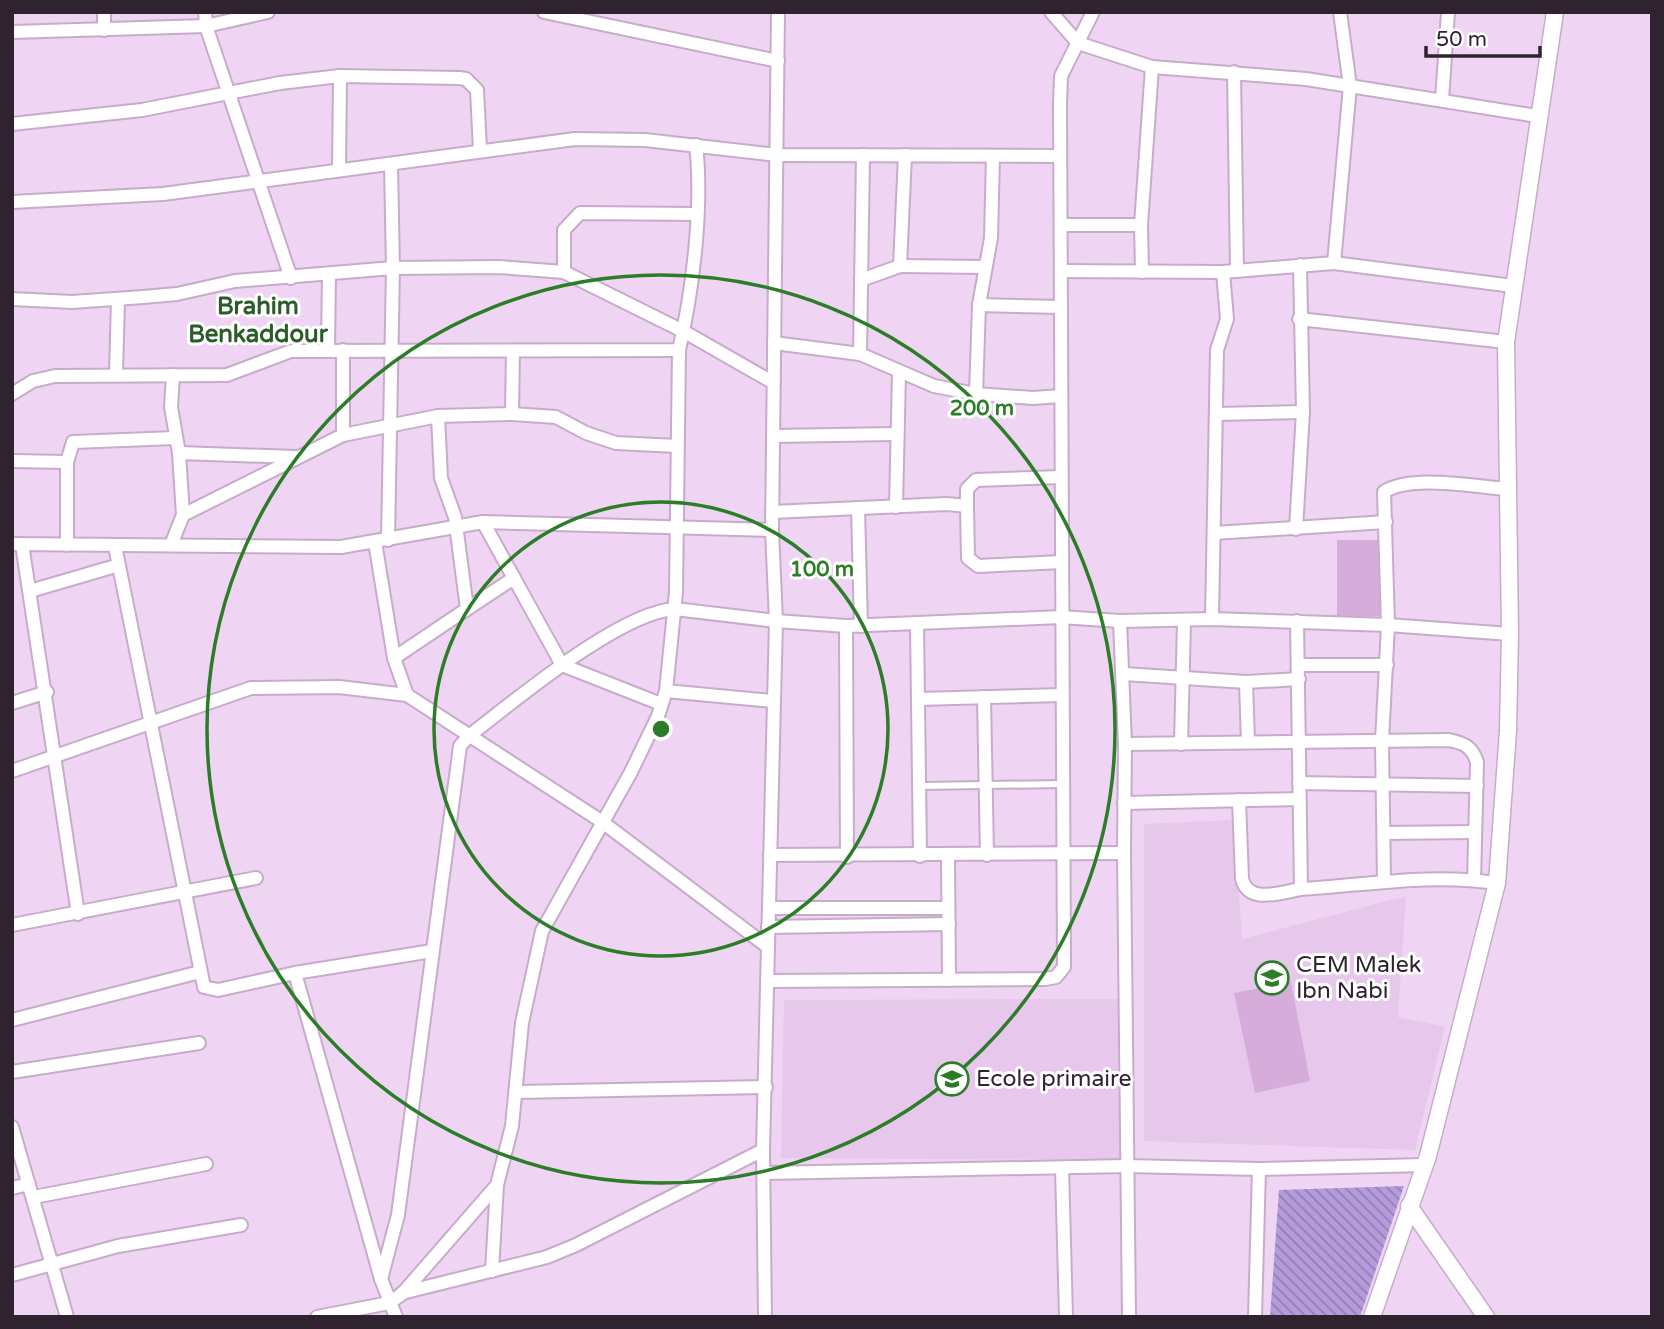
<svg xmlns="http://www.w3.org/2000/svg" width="1664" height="1329" font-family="'Varela Round',sans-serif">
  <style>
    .built { fill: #e8c7ec }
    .green { fill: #d5acda }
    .building { fill: url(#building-back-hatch) }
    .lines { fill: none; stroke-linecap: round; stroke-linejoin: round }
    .service-casing { stroke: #c7acca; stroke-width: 10 }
    .minor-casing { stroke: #c7acca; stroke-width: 16 }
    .tertiary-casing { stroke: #c7acca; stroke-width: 19 }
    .service { stroke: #fff; stroke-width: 6 }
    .minor { stroke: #fff; stroke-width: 12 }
    .tertiary { stroke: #fff; stroke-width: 16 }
    .ring { fill: none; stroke: #2c7d28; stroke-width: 3.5 }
    .labels { text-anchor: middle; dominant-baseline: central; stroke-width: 6; stroke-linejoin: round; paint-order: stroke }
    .poi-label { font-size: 23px; fill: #2e232f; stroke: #fff; text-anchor: start }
    .neighbourhood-label { font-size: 24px; font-weight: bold; fill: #295c26; stroke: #fff }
    .centre { fill: #2c7d28; stroke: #fff; stroke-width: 3.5 }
    .ring-label { font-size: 21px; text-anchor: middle; font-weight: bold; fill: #2c7d28; stroke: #fff; stroke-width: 6; stroke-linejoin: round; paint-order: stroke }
  </style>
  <defs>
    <pattern id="building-back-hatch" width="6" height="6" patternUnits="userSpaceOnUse" patternTransform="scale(1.75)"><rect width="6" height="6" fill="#b49bdb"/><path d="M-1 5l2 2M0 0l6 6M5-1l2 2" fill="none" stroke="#937eb2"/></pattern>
  </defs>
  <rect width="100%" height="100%" fill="#efd4f3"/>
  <g class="built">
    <polygon points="1234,820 1242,939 1406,896 1398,1017 1445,1027 1415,1150 1144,1141 1144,824"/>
    <polygon points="1121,999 1122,1160 781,1158 784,1000"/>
  </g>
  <g class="green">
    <polygon points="1337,540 1382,540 1382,616 1337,618"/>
    <polygon points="1291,982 1310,1081 1255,1093 1234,993"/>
  </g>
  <polygon class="building" points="1404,1186 1360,1317 1270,1317 1279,1190"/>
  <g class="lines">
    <defs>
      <polyline id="service" points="920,786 1061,784"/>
      <g id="minor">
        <polyline points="205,12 206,26 291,278"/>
        <polyline points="544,12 778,61"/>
        <polyline points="1051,12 1078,43 1152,67 1306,79 1537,116"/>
        <polyline points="104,30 104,12"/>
        <polyline points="12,32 206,26 268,12"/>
        <polyline points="1234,72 1237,271"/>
        <polyline points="1442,100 1448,12"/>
        <polyline points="12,124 142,110 280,83 340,76 459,78 466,79 477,90 480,150"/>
        <polyline points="391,165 393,268 499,267 564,272 683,331 774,383"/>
        <polyline points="339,170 340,76"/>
        <polyline points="12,202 163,194 575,139 645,140 777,155 1059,156"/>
        <polyline points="1061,225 1141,225 1152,67"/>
        <polyline points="1141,225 1142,272"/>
        <polyline points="1334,263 1350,86 1340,12"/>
        <polyline points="900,266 985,267"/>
        <polyline points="1061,271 1223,272 1334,263 1513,286"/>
        <polyline points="564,272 564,230 580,213 696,214"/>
        <polyline points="861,280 900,266 905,155"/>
        <polyline points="12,299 72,302 143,297 177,294 235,281 393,268 388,540"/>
        <polyline points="979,305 1061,307"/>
        <polyline points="1299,319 1506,342"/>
        <polyline points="774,343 860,354 934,386 976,394 1033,398 1061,396"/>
        <polyline points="328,350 329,274"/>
        <polyline points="343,350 343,435"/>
        <polyline points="860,354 863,155"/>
        <polyline points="116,374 118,299"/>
        <polyline points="173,375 171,407 179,453 183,515"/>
        <path d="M12,394L33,381L55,376L227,375L291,351L679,350C693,289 703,207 696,145"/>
        <polyline points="976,394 979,305 991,238 993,156"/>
        <polyline points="512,414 556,417 586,433 616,443 677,446"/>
        <polyline points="1216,414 1303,412"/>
        <polyline points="773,436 896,434"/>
        <polyline points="179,453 295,457"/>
        <polyline points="12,461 67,462"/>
        <polyline points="967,506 967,489 976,480 1061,477"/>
        <polyline points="896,507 899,373"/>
        <polyline points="858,508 861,626"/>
        <polyline points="772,512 947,504 967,506 968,558 978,566 1061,562"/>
        <polyline points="483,522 562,665 661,704"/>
        <polyline points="1296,529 1303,412 1300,265"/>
        <polyline points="1214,533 1386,522"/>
        <polyline points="375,542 394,658 407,695"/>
        <polyline points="12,544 341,547 483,522 772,530"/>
        <polyline points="22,544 78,914"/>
        <polyline points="67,545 67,462 73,442 175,438"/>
        <polyline points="171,545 183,515 343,435 438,416 512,414 513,351"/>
        <polyline points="115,546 204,987 218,990 295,973 432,951"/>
        <polyline points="30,591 119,565"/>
        <polyline points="467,609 514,578"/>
        <polyline points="1212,619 1217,350 1227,319 1223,272"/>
        <polyline points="1120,621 1125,744 1124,853 1129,1317"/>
        <path d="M1297,621L1301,889C1367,885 1431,873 1497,883"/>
        <polyline points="917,624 920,856"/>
        <polyline points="846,626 847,857"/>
        <polyline points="394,658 467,609 455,517 441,478 438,416"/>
        <polyline points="1299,665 1387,665"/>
        <polyline points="1124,674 1246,682 1299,679"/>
        <polyline points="1246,682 1248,742"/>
        <polyline points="666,691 772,701"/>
        <polyline points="984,697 987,855"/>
        <polyline points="918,699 1061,695"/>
        <polyline points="12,703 47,692"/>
        <path d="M1125,744L1449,740C1463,743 1472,746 1477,762L1474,880"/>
        <polyline points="1181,744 1184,621"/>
        <polyline points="12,771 251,688 339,687 407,695 601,821 768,947"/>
        <polyline points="1299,783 1477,786"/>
        <path d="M1239,800L1242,879C1249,905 1281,892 1301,889"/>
        <polyline points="1124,803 1298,799"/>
        <polyline points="1384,833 1475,832"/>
        <polyline points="770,855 1124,853"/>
        <polyline points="948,856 949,980"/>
        <path d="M1384,880L1382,741L1388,625L1384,492C1411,474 1475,487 1508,489"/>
        <polyline points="769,908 948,908"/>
        <polyline points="12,925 256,878"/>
        <polyline points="768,927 949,924"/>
        <polyline points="295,973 381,1279 396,1317"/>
        <polyline points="768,981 1045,979 1056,977 1064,967 1060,104 1061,76 1093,12"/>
        <polyline points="12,1020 200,972"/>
        <polyline points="12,1072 199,1043"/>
        <polyline points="517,1092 766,1087"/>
        <polyline points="12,1127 67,1317"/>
        <polyline points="1062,1168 1066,1317"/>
        <polyline points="765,1173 1126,1166 1259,1169 1425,1165"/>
        <polyline points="12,1188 29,1184"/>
        <polyline points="34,1197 206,1164"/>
        <polyline points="492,1271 497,1185"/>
        <polyline points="12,1275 118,1246 241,1225"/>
        <path d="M381,1279L398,1215L460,746L470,735C516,700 620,612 675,609L776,621L846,626L1061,617L1120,621L1212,619L1388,625L1510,634"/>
        <polyline points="402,1293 547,1257 576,1245 763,1150"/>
        <polyline points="317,1317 389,1303 402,1294 497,1185 512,1126 522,1023 542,931 631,772 658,716 666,691 676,592 679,350"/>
        <polyline points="765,1317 763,1150 776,621 772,530 778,12"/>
        <polyline points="1255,1317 1259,1169"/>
      </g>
      <g id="tertiary">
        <polyline points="1409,1206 1486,1317"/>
        <polyline points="1372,1317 1428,1156 1497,883 1508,731 1510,634 1506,342 1555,12"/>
      </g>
    </defs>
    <use href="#service" class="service-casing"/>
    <use href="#minor" class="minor-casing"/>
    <use href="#tertiary" class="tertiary-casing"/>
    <use href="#service" class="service"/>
    <use href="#minor" class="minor"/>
    <use href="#tertiary" class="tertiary"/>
  </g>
  <g class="ring">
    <circle cx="661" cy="729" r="227"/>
    <circle cx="661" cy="729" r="454"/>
  </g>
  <defs>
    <symbol id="school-ring" viewBox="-11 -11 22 22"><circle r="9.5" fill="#fff" stroke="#2c7d28" stroke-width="1.5"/><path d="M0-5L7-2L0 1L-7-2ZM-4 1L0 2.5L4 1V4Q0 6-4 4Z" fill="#2c7d28"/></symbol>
  </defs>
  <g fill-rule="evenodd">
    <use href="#school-ring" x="1253" y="959" width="38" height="38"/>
    <use href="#school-ring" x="933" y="1060" width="38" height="38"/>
  </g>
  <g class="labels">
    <g class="poi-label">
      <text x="1296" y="965">CEM Malek<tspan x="1296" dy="26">Ibn Nabi</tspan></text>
      <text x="976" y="1079">Ecole primaire</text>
    </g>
    <g class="neighbourhood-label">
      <text x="258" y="306">Brahim<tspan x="258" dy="28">Benkaddour</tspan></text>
    </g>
  </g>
  <circle cx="661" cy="729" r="10" class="centre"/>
  <g class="ring-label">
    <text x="982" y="415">200 m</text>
    <text x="822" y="576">100 m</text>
  </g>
  <rect width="1664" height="1329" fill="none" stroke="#2e232f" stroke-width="28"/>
  <path d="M1426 46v10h114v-10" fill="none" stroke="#2e232f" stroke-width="3.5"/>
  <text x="1436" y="46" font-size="21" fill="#2e232f" stroke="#ffffff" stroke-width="5" paint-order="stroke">50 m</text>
</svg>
